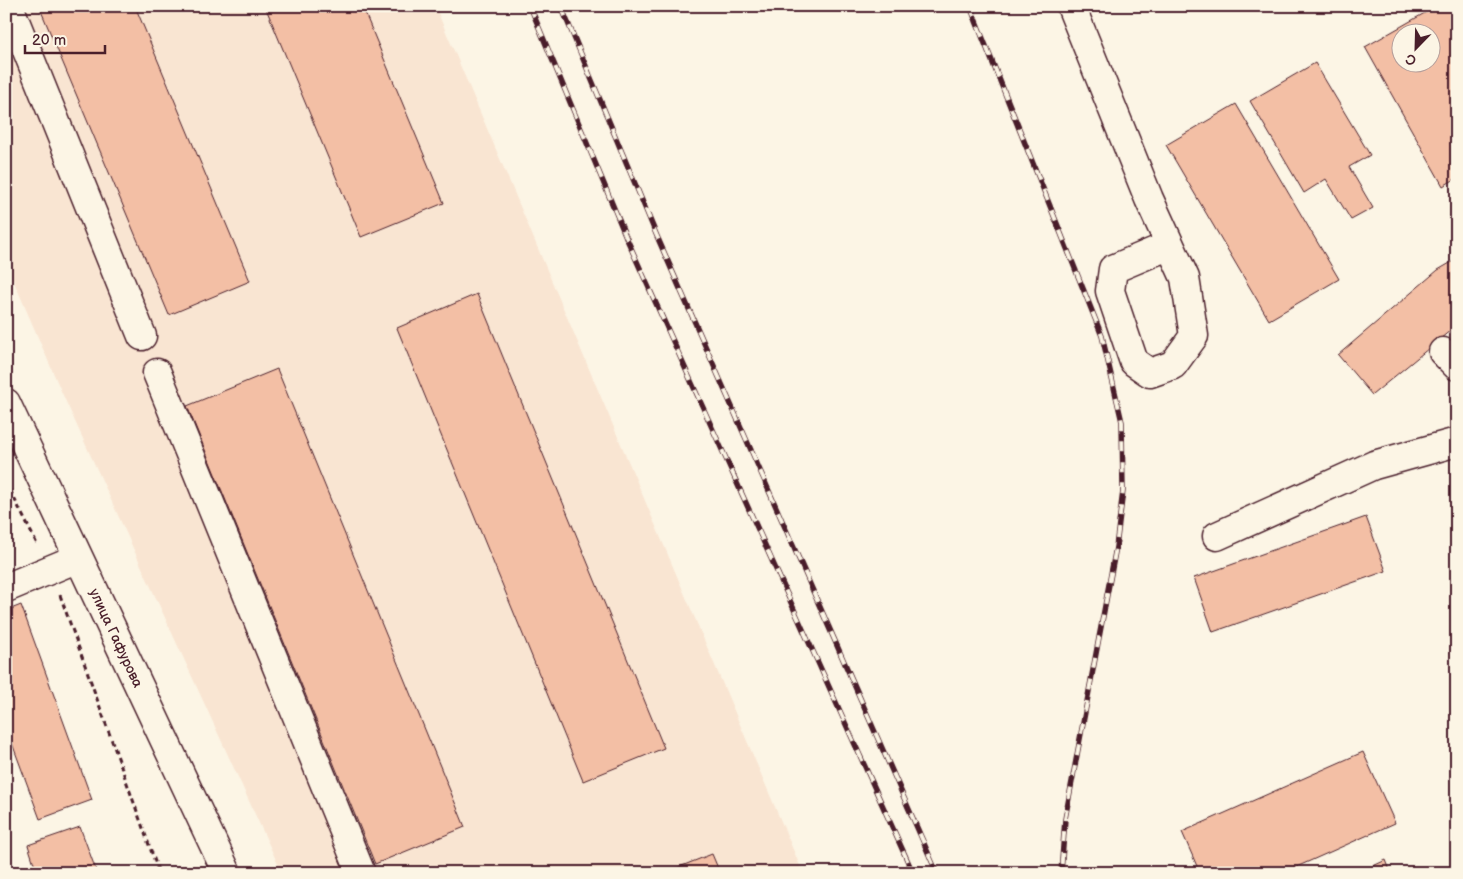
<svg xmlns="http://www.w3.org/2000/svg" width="1463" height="879" font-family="'Balsamiq Sans',sans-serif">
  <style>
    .built { fill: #f9e5d2 }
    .building { fill: #f3bfa5; stroke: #4a1f2b; fill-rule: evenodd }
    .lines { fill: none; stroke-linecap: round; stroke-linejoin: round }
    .minor-casing { stroke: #4a1f2b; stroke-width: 31 }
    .major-casing { stroke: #4a1f2b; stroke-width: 31 }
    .path { stroke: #4a1f2b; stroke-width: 3; stroke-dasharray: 5 4; stroke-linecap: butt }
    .minor { stroke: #fcf5e5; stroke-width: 28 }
    .major { stroke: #fcf5e5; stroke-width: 28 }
    .rail-casing { stroke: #4a1f2b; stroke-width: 5.5 }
    .rail { stroke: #fcf5e5; stroke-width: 4; stroke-dasharray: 11; stroke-linecap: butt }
    .labels { text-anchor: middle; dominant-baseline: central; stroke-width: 4.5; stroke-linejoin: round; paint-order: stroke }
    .street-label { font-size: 14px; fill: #4a1f2b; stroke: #fcf5e5 }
  </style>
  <rect width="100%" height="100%" fill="#fcf5e5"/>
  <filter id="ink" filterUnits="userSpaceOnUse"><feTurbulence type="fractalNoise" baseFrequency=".02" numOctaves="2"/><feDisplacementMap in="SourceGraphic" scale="10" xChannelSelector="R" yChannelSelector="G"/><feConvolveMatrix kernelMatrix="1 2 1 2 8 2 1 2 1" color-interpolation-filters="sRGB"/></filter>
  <g filter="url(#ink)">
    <polygon class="built" points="6,6 435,6 803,873 282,873 62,393 6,263"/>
    <g class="building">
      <polygon points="39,6 135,6 250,281 169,315"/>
      <polygon points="265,6 362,6 444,203 361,237"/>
      <path d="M1437,6H1457V178L1443,186L1365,47ZM1400,32H1430V62H1400Z"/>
      <polygon points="1315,63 1370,155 1349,167 1373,208 1351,220 1326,179 1304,193 1250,101"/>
      <polygon points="1236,104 1339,279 1269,320 1166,145"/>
      <polygon points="1457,259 1457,325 1372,395 1338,355 1438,270"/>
      <polygon points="477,294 664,748 583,781 397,328"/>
      <polygon points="277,369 465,827 375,864 187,406"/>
      <polygon points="1366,517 1386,571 1213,632 1194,578"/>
      <polygon points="21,605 92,800 40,819 6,727 6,611"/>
      <polygon points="1363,752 1395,823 1283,873 1200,873 1182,832"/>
      <polygon points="80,827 97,873 37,873 28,845"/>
      <polygon points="712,854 720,873 664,873"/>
      <polygon points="1386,860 1391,873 1358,873"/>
    </g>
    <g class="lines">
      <defs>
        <g id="minor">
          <polyline points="9,6 142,336"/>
          <polyline points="1071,6 1149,199 1185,278 1194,336 1173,365 1150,373 1134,362 1110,291 1113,269 1170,245"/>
          <polyline points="1443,352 1457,366"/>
          <polyline points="157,373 361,873"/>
          <polyline points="1217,536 1374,465 1457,442"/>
          <polyline points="6,588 78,558"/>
        </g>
        <polyline id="major" points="6,403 227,873"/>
      </defs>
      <use href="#minor" class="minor-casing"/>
      <use href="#major" class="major-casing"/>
      <g class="path">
        <polyline points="6,482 38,546"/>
        <polyline points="60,595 159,873"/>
      </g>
      <use href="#minor" class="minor"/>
      <use href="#major" class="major"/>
      <defs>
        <g id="rail">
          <polyline points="530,6 626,237 913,873"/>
          <polyline points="561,6 656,234 937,873"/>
          <polyline points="970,6 1102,336 1122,422 1123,491 1116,547 1065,819 1061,873"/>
        </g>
      </defs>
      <use href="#rail" class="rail-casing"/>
      <use href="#rail" class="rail"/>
    </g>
  </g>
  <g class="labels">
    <g class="street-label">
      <text transform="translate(116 638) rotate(65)">улица Гафурова</text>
    </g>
  </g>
  <rect width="1463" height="879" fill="none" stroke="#fcf5e5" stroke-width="25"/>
  <rect x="12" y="12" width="1438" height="854" fill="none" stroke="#4a1f2b" stroke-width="2" filter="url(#ink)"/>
  <g transform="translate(1416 48) rotate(203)"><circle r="24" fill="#fcf5e5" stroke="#b59f9b"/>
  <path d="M0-4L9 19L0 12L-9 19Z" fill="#4a1f2b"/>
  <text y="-8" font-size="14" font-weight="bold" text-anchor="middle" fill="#4a1f2b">С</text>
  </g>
  <path d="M25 45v8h80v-8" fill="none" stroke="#4a1f2b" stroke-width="2.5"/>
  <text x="32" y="45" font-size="15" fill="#4a1f2b" stroke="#fcf5e5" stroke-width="4" paint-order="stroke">20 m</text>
</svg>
